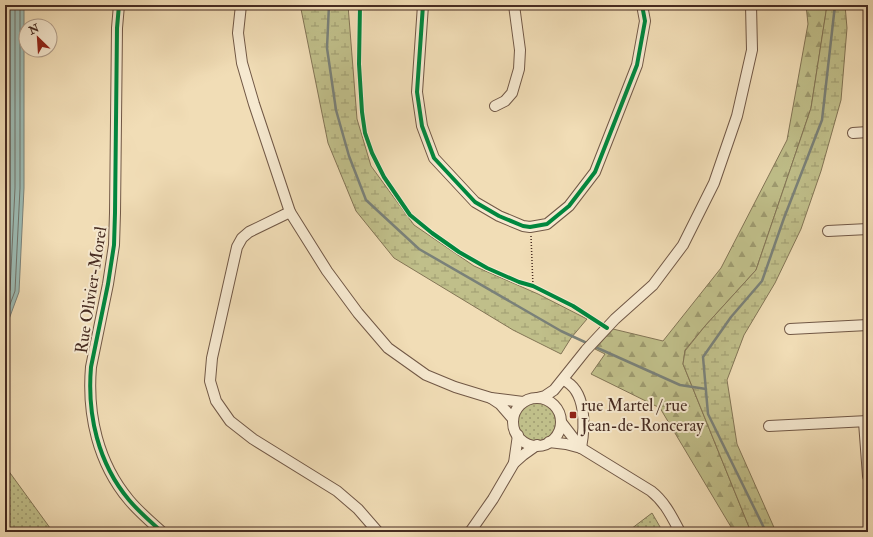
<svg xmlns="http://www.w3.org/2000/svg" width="873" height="537" font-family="'IM FELL Double Pica',serif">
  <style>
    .grass { fill: url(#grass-dots); stroke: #837556 }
    .forest { fill: url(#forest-firs); stroke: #837556 }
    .wetland { fill: url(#wetland-marsh); stroke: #837556 }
    .water { fill: #9cbbb4; stroke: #7a8179 }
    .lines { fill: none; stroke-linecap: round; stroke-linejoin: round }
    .shore { stroke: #71736a; stroke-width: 1 }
    .stream { stroke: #7a8179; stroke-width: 2.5 }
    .minor-casing { stroke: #715846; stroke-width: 12 }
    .path { stroke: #462b21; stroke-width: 1.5; stroke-dasharray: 1 2; stroke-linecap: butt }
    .minor { stroke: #f6e9d0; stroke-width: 10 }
    .cycleway-casing { stroke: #f6e9d0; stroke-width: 6 }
    .cycleway { stroke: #00873e; stroke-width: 4 }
    .poi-dot { fill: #8f2418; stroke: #f6e9d0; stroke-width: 1.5 }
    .labels { text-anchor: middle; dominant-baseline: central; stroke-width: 4; stroke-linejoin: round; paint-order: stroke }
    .street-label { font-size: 17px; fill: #462b21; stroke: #f6e9d0 }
    .poi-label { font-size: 17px; fill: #462b21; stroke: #f6e9d0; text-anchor: start }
  </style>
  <defs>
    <pattern id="grass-dots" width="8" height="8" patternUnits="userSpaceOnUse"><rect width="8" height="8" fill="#c0bf8a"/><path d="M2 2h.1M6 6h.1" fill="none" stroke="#9e9b70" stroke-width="1.8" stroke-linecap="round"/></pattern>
    <pattern id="forest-firs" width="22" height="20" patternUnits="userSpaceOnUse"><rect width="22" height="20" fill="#c0bf8a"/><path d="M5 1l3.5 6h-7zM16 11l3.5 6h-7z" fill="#9e9b70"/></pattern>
    <pattern id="wetland-marsh" width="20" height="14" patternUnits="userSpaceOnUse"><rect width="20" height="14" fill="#c0bf8a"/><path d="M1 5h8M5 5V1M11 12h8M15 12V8" fill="none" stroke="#9e9b70"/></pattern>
  </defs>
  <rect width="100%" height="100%" fill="#f1ddb6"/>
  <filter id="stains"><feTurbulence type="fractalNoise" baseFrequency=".005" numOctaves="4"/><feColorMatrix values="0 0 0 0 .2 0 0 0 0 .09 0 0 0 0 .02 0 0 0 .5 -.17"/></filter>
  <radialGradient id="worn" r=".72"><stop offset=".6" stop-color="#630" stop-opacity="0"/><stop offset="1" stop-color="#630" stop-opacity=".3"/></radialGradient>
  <g class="grass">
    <circle cx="536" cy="421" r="20"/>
    <polygon points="5,466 53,532 5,532"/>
    <polygon points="652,513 663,532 627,532"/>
  </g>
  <polygon class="forest" points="806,5 827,5 827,6 811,108 756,270 705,326 685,350 683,364 751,532 734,532 660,408 591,374 605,354 595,349 613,329 663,341 721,268 787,140 808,24"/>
  <g class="wetland">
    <polygon points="310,5 348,5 357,119 371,166 414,225 474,266 538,294 587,319 571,338 561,354 513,330 394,258 356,211 328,143 301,9"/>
    <polygon points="827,5 845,5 847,28 841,100 821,171 801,229 775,283 744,335 727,380 737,444 776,532 751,532 683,364 685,351 705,326 756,270 811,108"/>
  </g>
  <polygon class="water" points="5,5 24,5 24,188 19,292 5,330"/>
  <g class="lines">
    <g class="shore">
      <polyline points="5,267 9,188 9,5"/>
      <polyline points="5,303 10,290 15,188 15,5"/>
      <polyline points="5,318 15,291 20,188 20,5"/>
    </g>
    <g class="stream">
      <polyline points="329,5 327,48 336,110 349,156 366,200 419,249 561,331 589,344"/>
      <polyline points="593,346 680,385 706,389"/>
      <polyline points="766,532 708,414 703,357 731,317 762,281 784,218 822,120 835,5"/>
    </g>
    <defs>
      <g id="minor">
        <path d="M119,5L117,28L115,213L114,245L108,284L91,367C87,415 98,463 129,500C139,512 151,522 162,532"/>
        <polyline points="241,5 238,33 242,63 254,104 290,212 327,271 358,313 388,348 426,375 455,387 491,398 523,402"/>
        <polyline points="423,5 417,92 422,126 434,158 475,202 499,216 523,226 530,227 547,224 569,206 595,172 637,65 645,21 642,5"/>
        <polyline points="495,106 505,101 512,93 519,69 520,50 514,5"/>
        <polyline points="853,133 868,132"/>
        <polyline points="290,212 249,232 242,238 237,247 212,358 210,381 216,401 230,421 253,439 337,491 358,509 378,532"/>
        <polyline points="828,231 868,229"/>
        <polyline points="790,329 868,325"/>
        <path d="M563,380C587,390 585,427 581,448"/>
        <polyline points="491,398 500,404 513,419"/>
        <polyline points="537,398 545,396 554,390 586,350 615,319 653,285 683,245 714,183 737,116 752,50 751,5"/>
        <circle cx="537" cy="422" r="24"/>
        <polyline points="561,422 581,448"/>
        <polyline points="864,422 868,476"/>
        <polyline points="769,426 868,421"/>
        <path d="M549,442L566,444L581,448L651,491C665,502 672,517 680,532"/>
        <polyline points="514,463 518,435"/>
        <polyline points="470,532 493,499 514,463 523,455 537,445"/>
      </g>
    </defs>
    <use href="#minor" class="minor-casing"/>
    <polyline class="path" points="531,236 533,286"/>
    <use href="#minor" class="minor"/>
    <defs>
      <g id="cycleway">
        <path d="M119,5L117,28L115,213L114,245L108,284L91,367C87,415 98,463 129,500C139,512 151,522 162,532"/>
        <polyline points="360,5 359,64 362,112 365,133 372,153 384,177 410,215 432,233 459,252 487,268 519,282 533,286 573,306 607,328"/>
        <polyline points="423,5 417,92 422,126 434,158 475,202 499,216 523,226 530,227 547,224 569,206 595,172 637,65 645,21 642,5"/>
      </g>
    </defs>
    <use href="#cycleway" class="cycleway-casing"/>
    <use href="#cycleway" class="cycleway"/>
  </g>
  <rect class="poi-dot" x="569" y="411" width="8" height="8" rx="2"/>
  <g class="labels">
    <g class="street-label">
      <text transform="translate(91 290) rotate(-81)">Rue Olivier-Morel</text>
    </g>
    <g class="poi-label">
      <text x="581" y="405">rue Martel / rue<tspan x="581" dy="20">Jean-de-Ronceray</tspan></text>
    </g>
  </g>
  <rect width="873" height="537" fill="none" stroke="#f1ddb6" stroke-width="20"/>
  <rect x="6" y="6" width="861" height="525" fill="none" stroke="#462b21" stroke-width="2"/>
  <rect x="10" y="10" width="853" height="517" fill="none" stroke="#462b21"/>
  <g transform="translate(38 38) rotate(335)"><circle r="19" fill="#f6e9d0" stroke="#b09d8a"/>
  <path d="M0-3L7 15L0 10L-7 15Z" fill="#8f2418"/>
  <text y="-6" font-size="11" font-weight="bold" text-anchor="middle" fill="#462b21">N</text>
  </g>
  <rect width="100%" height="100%" filter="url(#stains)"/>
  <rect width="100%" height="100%" fill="url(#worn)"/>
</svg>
